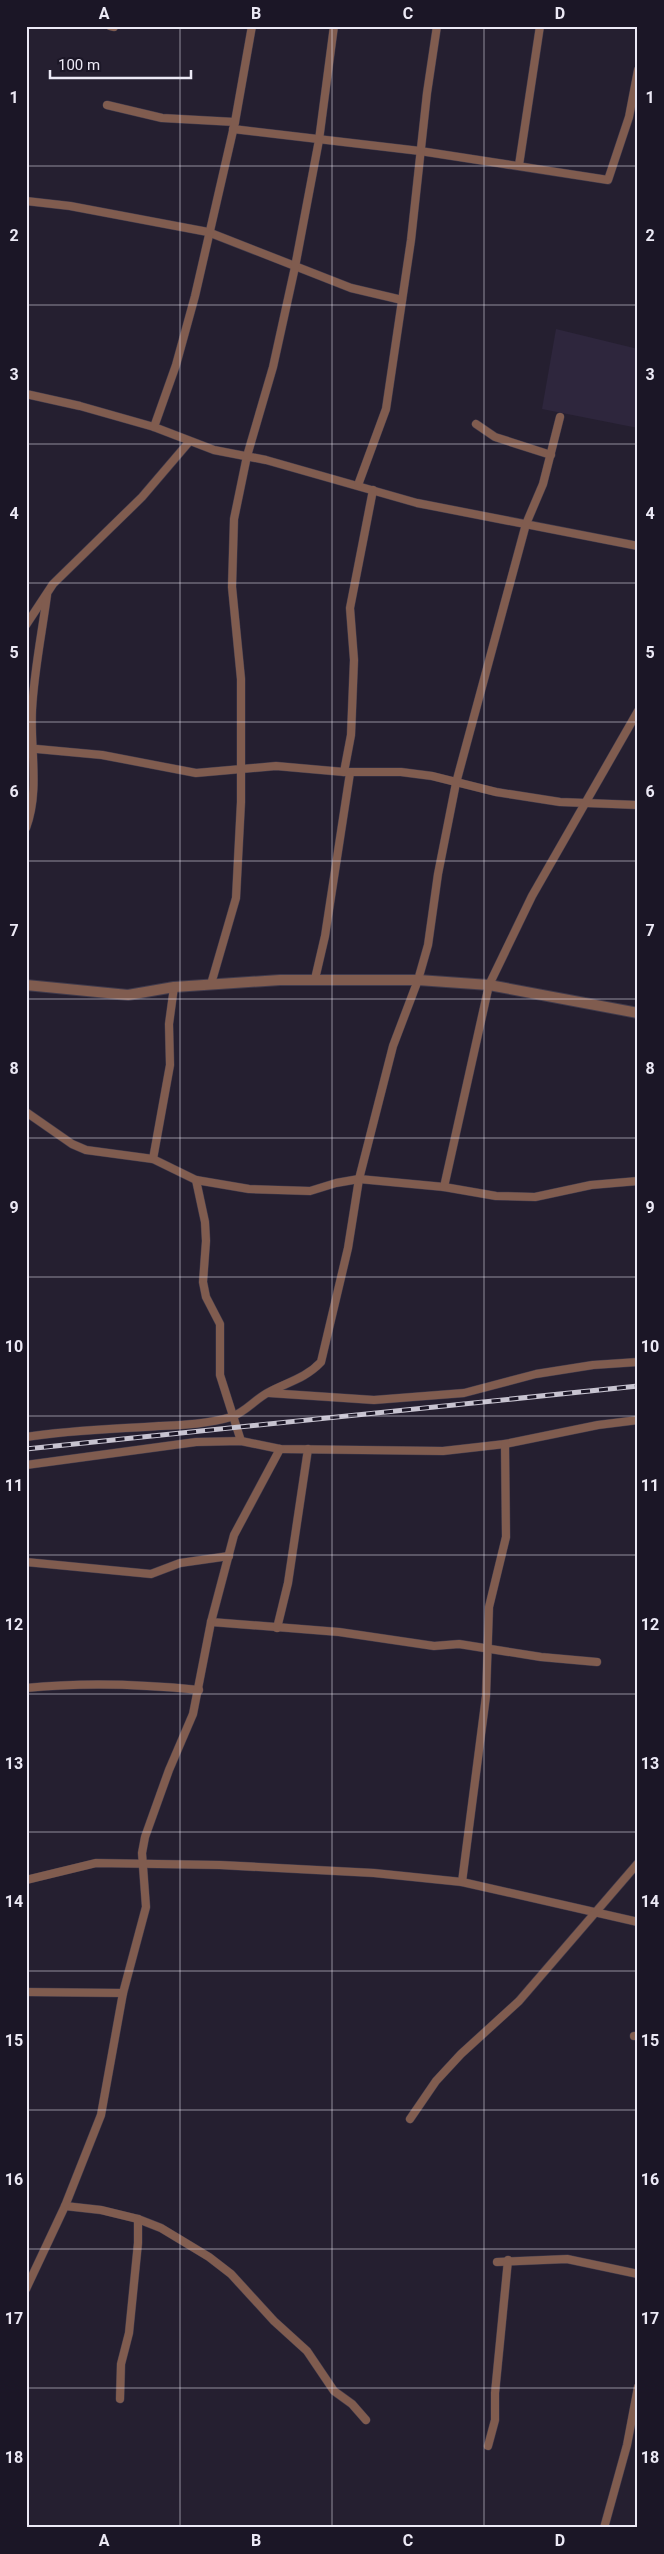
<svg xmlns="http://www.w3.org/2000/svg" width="664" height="2554" font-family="Roboto,sans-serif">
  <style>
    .built { fill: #2e263d }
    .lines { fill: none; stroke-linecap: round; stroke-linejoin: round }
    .minor-casing { stroke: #413b4c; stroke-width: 9 }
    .tertiary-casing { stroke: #413b4c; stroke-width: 12 }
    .minor { stroke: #805c4f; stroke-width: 8 }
    .tertiary { stroke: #805c4f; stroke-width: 10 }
    .rail-casing { stroke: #c7c3d0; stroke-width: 5 }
    .rail { stroke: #1b1626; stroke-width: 3; stroke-dasharray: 9; stroke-linecap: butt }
    .grid { fill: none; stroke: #ece9f5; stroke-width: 1; stroke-opacity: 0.55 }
    .neatline { fill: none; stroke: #ece9f5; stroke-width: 2 }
    .grid-label { font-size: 16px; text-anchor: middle; font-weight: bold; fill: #ece9f5 }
  </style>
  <rect width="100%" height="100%" fill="#251f30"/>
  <polygon class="built" points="556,329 638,349 638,428 542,409"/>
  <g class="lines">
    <defs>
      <g id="minor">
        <polyline points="110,26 114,27"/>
        <polyline points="107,105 162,118 235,122"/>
        <polyline points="233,129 420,151 608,180 629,117 638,70"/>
        <polyline points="519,165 540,26"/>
        <polyline points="26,201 70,206 208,232 351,288 402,300"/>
        <polyline points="26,394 80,406 154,427 214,450 266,460 417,503 638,546"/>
        <polyline points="476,424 495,437 551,455"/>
        <polyline points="154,427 176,365 195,296 235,122 252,26"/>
        <polyline points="358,485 386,409 411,240 427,93 437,26"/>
        <polyline points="26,625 53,584 142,497 189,442"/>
        <polyline points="26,748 102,755 196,773 276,766 344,772 401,772 432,776 496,792 560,802 638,805"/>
        <polyline points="344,772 351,735 354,660 350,608 373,490"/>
        <path d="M26,828C40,790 30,750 32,710C34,671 42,633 47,595"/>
        <polyline points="315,979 325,936 350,773"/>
        <polyline points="211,984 236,898 241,802 241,679 232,587 234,519 247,456 273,367 295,267 319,140 334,26"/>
        <polyline points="26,1112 72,1144 86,1150 153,1159 196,1180 249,1189 310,1191 336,1183 359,1179 444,1187 496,1196 535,1197 591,1185 638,1181"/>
        <polyline points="153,1159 170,1065 169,1024 174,987"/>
        <polyline points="196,1180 205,1222 206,1241 203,1282 206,1297 220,1324 220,1375 241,1441"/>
        <polyline points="444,1187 489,985 532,896 638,711"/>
        <polyline points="269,1393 374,1400 464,1393 536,1374 593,1365 638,1362"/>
        <path d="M26,1437C70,1430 115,1429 159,1426C182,1425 208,1424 231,1417C246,1412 255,1399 269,1392C288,1382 306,1378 321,1362L348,1248L359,1179L393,1046L418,980L428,945L438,874L456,783L526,524L543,484L560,417"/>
        <polyline points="26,1465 196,1442 241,1441 280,1449 443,1451 505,1444 598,1425 638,1420"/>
        <polyline points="26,1562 151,1574 180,1563 229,1556"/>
        <polyline points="211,1622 339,1632 434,1646 459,1644 541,1657 597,1662"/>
        <polyline points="277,1628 288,1583 308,1449"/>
        <path d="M26,1688C84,1682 141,1684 199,1690"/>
        <polyline points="26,1880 96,1863 220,1865 374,1873 462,1882 638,1922"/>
        <polyline points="462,1882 486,1696 489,1607 506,1537 505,1444"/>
        <polyline points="26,1992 123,1993"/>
        <polyline points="634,2036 638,2036"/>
        <polyline points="410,2119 436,2081 461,2054 519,2001 638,1863"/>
        <polyline points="65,2206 101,2210 138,2219 161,2228 209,2257 231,2274 274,2321 307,2351 334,2391 352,2404 366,2420"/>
        <polyline points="497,2262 567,2259 638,2274"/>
        <polyline points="26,2289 65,2206 101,2115 123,1993 146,1907 142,1853 145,1837 169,1770 193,1714 211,1622 234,1535 280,1449"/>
        <polyline points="120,2399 121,2364 129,2333 138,2243 138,2219"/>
        <polyline points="488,2446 495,2420 495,2393 508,2260"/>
        <polyline points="604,2528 627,2445 638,2387"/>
      </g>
      <polyline id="tertiary" points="26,985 128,995 174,987 280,980 418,980 489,985 638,1013"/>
    </defs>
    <use href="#minor" class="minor-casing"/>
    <use href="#tertiary" class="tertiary-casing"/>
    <use href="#minor" class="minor"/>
    <use href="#tertiary" class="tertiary"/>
    <defs>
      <polyline id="rail" points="26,1449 638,1386"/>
    </defs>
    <use href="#rail" class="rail-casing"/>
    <use href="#rail" class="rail"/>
  </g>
  <path class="grid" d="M180,26V2528M332,26V2528M484,26V2528M26,166H638M26,305H638M26,444H638M26,583H638M26,722H638M26,861H638M26,999H638M26,1138H638M26,1277H638M26,1416H638M26,1555H638M26,1694H638M26,1832H638M26,1971H638M26,2110H638M26,2249H638M26,2388H638"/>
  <rect width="664" height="2554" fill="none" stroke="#1b1626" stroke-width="55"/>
  <path d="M50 70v8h141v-8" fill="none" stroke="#ece9f5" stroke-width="2.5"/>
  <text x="58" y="70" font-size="15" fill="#ece9f5" stroke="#1b1626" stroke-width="4" paint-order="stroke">100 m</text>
  <rect x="28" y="28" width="608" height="2498" class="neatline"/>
  <g class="grid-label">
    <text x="104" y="19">A</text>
    <text x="256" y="19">B</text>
    <text x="408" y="19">C</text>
    <text x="560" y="19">D</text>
    <text x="14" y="103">1</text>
    <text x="650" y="103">1</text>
    <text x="14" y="241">2</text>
    <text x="650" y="241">2</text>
    <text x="14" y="380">3</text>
    <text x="650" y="380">3</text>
    <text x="14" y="519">4</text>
    <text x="650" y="519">4</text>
    <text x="14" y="658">5</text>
    <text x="650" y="658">5</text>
    <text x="14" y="797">6</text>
    <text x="650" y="797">6</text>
    <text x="14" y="936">7</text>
    <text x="650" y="936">7</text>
    <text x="14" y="1074">8</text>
    <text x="650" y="1074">8</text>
    <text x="14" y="1213">9</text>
    <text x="650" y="1213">9</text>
    <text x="14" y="1352">10</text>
    <text x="650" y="1352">10</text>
    <text x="14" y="1491">11</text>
    <text x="650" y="1491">11</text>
    <text x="14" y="1630">12</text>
    <text x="650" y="1630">12</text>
    <text x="14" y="1769">13</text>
    <text x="650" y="1769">13</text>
    <text x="14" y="1907">14</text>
    <text x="650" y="1907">14</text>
    <text x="14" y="2046">15</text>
    <text x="650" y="2046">15</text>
    <text x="14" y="2185">16</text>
    <text x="650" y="2185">16</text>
    <text x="14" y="2324">17</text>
    <text x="650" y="2324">17</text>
    <text x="14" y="2463">18</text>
    <text x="650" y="2463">18</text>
    <text x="104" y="2546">A</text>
    <text x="256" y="2546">B</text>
    <text x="408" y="2546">C</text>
    <text x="560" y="2546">D</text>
  </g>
</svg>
